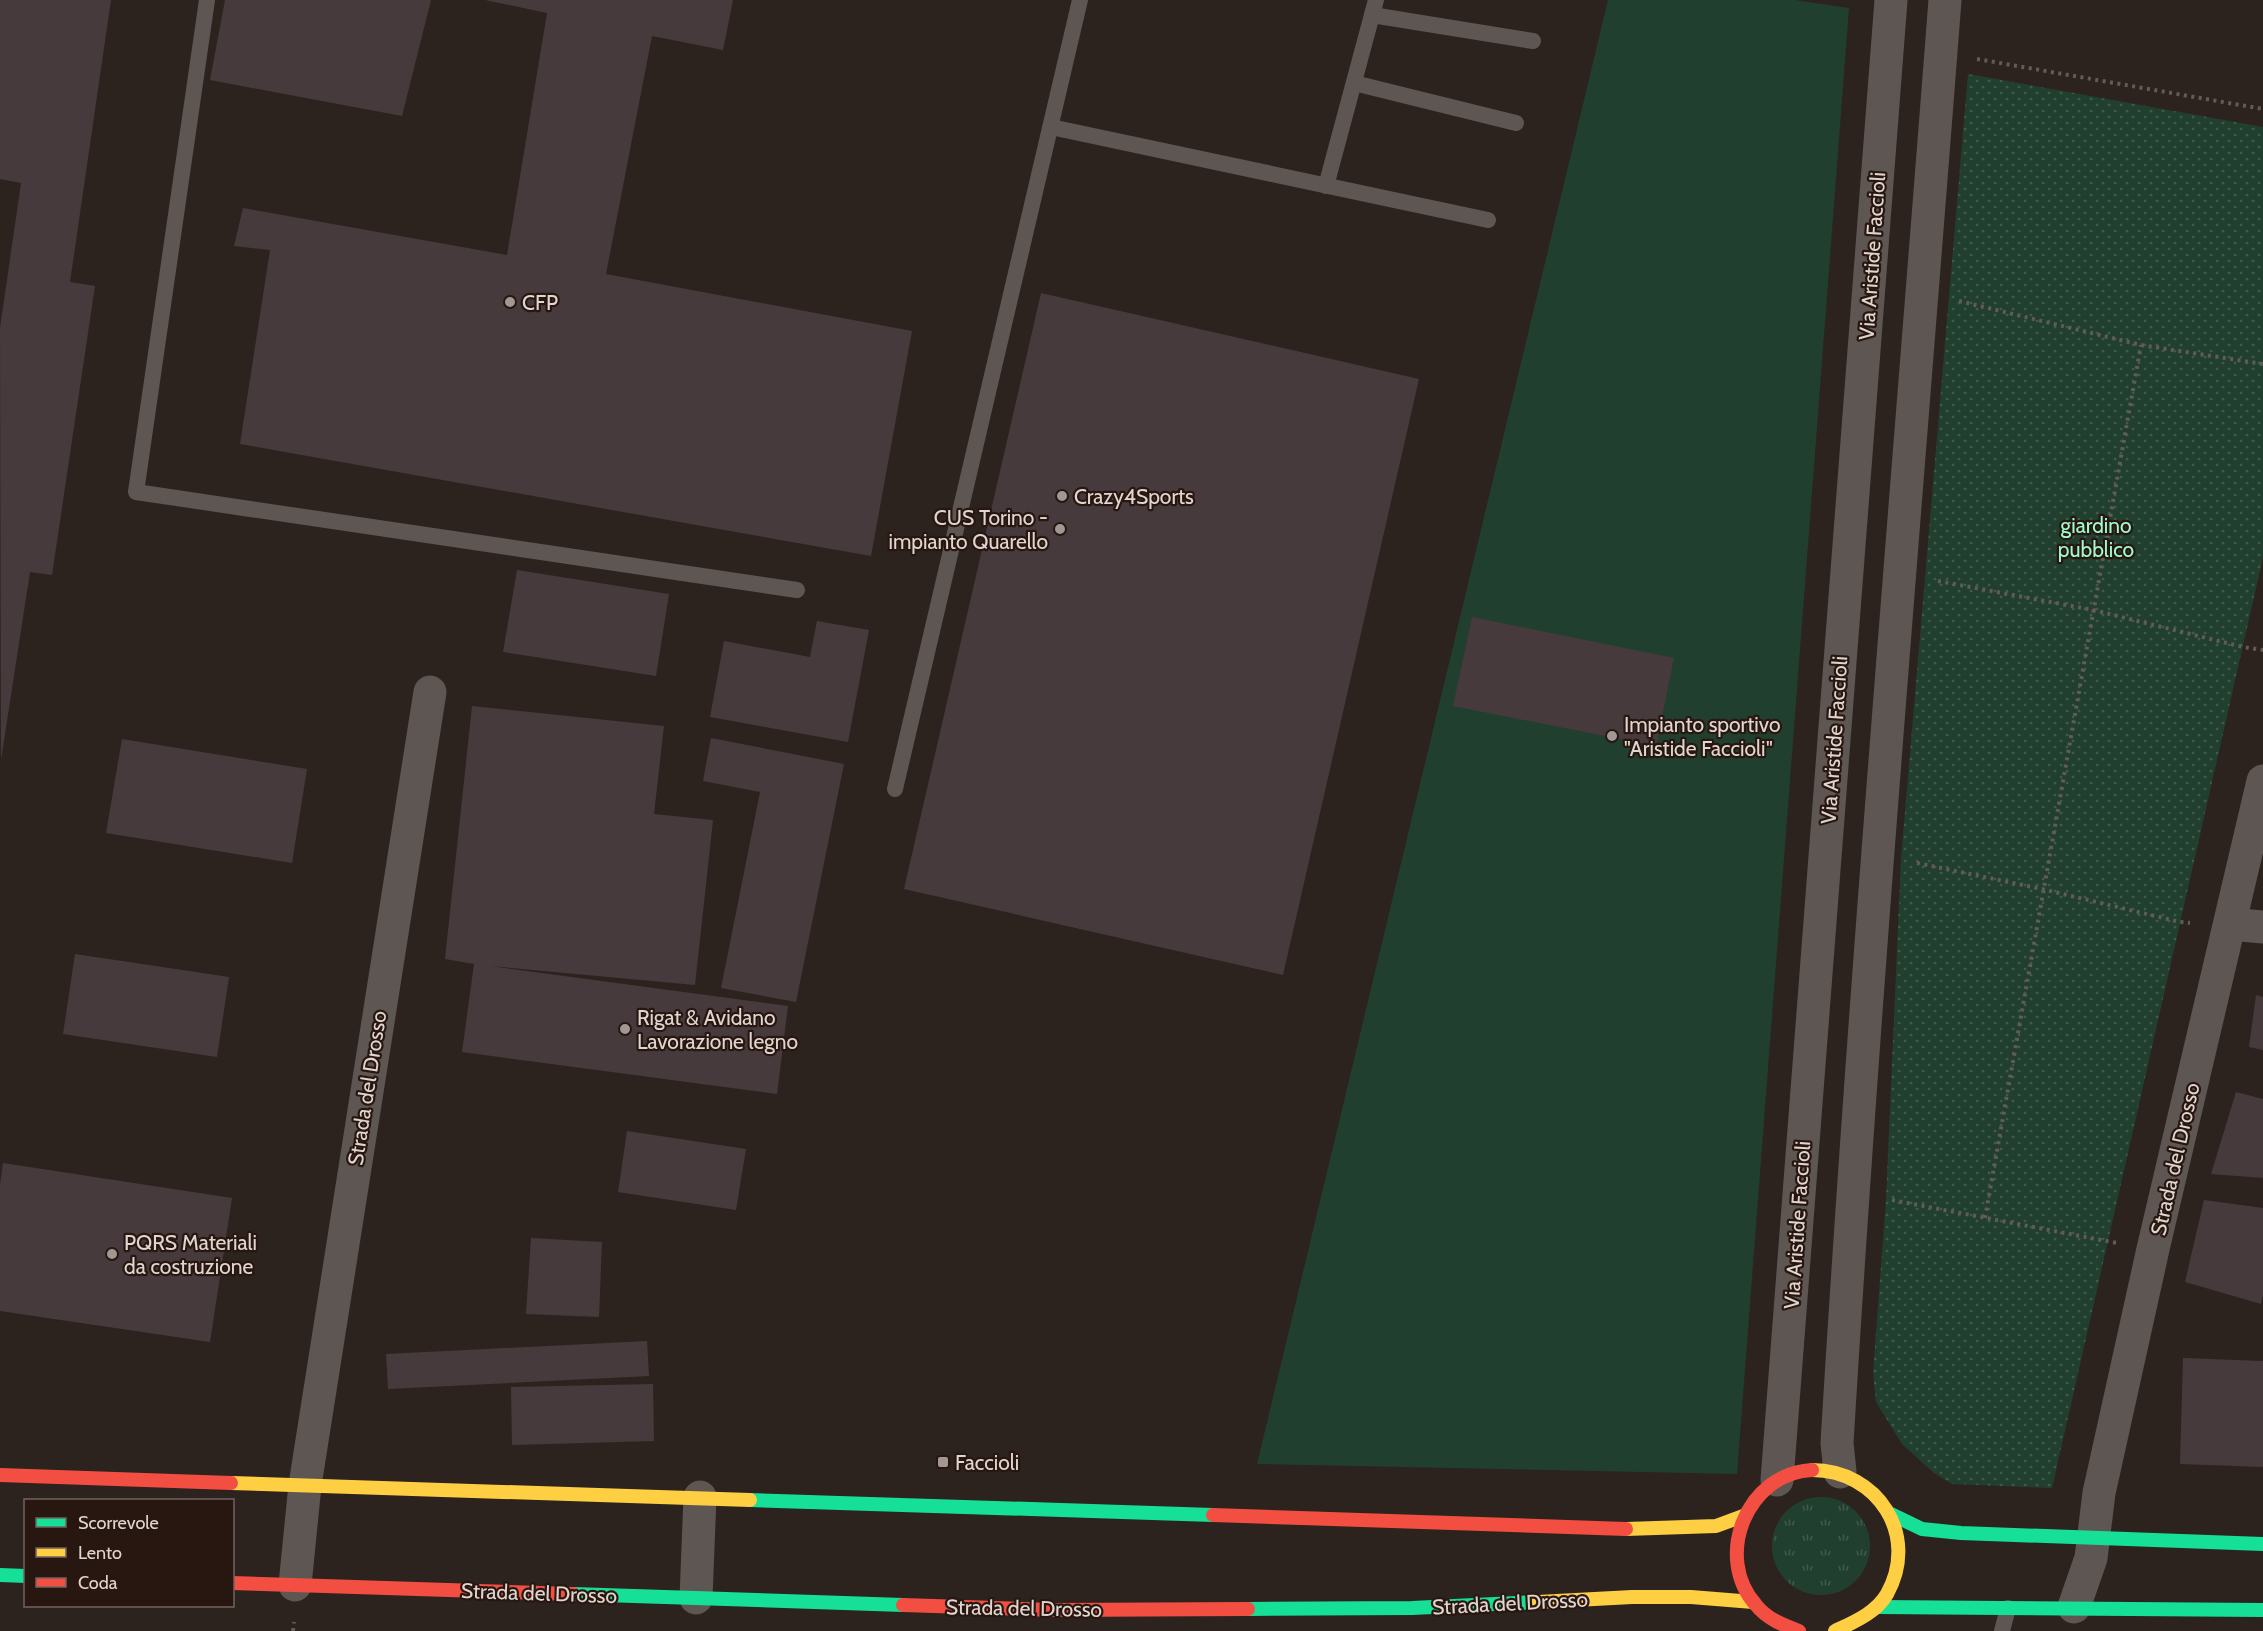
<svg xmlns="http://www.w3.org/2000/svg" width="2263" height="1631" font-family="Cabin,sans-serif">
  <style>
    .grass { fill: url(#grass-tufts) }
    .park { fill: url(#park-dots) }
    .pitch { fill: #213f2f }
    .building { fill: #473a3d }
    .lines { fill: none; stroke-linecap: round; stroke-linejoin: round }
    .path { stroke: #625b58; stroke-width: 4; stroke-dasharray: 3 4.5; stroke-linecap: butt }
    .lane { stroke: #5e5652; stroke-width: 16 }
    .street { stroke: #5e5652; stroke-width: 33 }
    .fast { stroke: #16e098; stroke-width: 14 }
    .slow { stroke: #ffcf43; stroke-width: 14 }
    .jam { stroke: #f24e42; stroke-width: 14 }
    .poi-dot { fill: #a29792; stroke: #281710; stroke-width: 2 }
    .labels { text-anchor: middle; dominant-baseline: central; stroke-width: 4.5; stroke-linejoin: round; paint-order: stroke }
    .street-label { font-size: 21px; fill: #e1d5d0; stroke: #281710 }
    .poi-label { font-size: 21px; fill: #e1d5d0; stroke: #281710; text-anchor: start }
    .park-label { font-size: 21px; fill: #9ffbce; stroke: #281710 }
  </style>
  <defs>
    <pattern id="grass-tufts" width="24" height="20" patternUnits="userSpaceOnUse" patternTransform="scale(1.5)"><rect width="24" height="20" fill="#213f2f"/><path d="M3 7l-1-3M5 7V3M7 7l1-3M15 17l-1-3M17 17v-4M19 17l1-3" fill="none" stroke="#415a4c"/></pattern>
    <pattern id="park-dots" width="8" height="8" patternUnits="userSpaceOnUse" patternTransform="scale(1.5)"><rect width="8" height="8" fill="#213f2f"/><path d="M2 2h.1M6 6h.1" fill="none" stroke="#415a4c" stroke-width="1.8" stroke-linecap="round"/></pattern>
  </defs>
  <rect width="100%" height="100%" fill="#2c231f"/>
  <circle class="grass" cx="1821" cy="1546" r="49"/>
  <polygon class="park" points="1968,74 2263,127 2263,557 2052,1488 1952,1484 1934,1473 1902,1444 1876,1402 1873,1373 1886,1199 1901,859"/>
  <polygon class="pitch" points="1608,0 1795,0 1849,8 1737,1474 1257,1464"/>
  <g class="building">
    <polygon points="0,0 111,0 70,282 95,286 52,575 30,572 1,760 0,328 21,183 0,179"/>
    <polygon points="225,0 431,0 402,116 210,80"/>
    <polygon points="485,0 733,0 723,50 652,36 606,274 912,331 871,556 240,444 270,250 234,246 243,208 507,255 547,13"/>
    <polygon points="1041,293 1419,379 1283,975 904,889"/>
    <polygon points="517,570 669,594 656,676 503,652"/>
    <polygon points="1472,617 1674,658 1656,746 1453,706"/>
    <polygon points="817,621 869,630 848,742 710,717 724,641 810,657"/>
    <polygon points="472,706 664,726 654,814 713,820 695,985 490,966 788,1006 777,1094 462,1052 474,964 445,959"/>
    <polygon points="711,738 844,764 796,1002 721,988 760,792 703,781"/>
    <polygon points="122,739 307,769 292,863 106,833"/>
    <polygon points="75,954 229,977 217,1057 63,1034"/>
    <polygon points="2256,995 2263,997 2263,1050 2249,1047"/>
    <polygon points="2236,1092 2263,1099 2263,1178 2211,1174"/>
    <polygon points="627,1131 746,1149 736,1210 618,1192"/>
    <polygon points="3,1163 232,1198 210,1342 0,1311 0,1185"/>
    <polygon points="2204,1200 2263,1208 2263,1295 2261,1304 2185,1282"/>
    <polygon points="531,1238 602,1242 599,1317 526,1314"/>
    <polygon points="647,1341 649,1376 388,1389 386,1354"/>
    <polygon points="2183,1358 2263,1361 2263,1467 2180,1464"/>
    <polygon points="653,1384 654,1441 512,1445 511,1387"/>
  </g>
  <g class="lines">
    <g class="path">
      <polyline points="1977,59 2263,109"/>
      <polyline points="1959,301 2141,345 2263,364"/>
      <polyline points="1938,581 2093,610 2243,647 2263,650"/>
      <polyline points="1917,863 2042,889 2180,922 2190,923"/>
      <polyline points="1892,1200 2117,1243"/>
      <polyline points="1985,1218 2141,345"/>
      <polyline points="293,1631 294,1622"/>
    </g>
    <g class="lane">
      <polyline points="207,0 136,492 797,590"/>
      <polyline points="1372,15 1533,41"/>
      <polyline points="1354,83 1516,123"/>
      <polyline points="1051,127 1488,220"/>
      <polyline points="1326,186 1376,0"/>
      <polyline points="895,789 1080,0"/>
      <polyline points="2002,1631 2008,1608"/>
    </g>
    <g class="street">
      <polyline points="2230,924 2263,927"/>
      <path d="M1840,1472L1837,1443C1866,962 1908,481 1945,0"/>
      <polyline points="1777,1480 1891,0"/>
      <polyline points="295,1585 305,1485 430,692"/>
      <polyline points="696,1598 700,1497"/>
      <polyline points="2074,1607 2091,1558 2099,1493 2153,1249 2263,781"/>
    </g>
    <g class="fast">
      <polyline points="750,1500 1213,1515"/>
      <polyline points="1891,1514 1922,1529 1961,1533 2263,1544"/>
      <polyline points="0,1575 26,1576"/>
      <polyline points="573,1594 903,1605"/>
      <polyline points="1878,1607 2263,1610"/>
      <polyline points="1248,1609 1412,1608 1538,1602"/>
    </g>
    <g class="slow">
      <path d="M1812,1470C1877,1470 1920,1535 1887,1594C1876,1613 1854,1622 1835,1631"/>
      <polyline points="231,1483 750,1500"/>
      <polyline points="1626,1529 1716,1526 1743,1516"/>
      <polyline points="1538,1602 1632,1597 1691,1597 1753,1602"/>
    </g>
    <g class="jam">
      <polyline points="0,1475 231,1483"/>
      <polyline points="1213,1515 1626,1529"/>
      <polyline points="232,1583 573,1594"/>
      <polyline points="903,1605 1054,1610 1248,1609"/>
      <path d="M1799,1631C1783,1625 1767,1619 1756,1605C1713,1557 1747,1473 1812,1470"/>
    </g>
  </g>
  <g class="poi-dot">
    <circle cx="510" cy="302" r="6"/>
    <circle cx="1062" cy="496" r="6"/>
    <circle cx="1060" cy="529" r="6"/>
    <circle cx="1612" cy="736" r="6"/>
    <circle cx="625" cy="1029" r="6"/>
    <circle cx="112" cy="1254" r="6"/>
    <rect x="937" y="1456" width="12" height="12" rx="3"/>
  </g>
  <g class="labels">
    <g class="street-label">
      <text transform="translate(1872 256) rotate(-86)">Via Aristide Faccioli</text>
      <text transform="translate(1834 740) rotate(-86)">Via Aristide Faccioli</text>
      <text transform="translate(367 1088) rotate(-81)">Strada del Drosso</text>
      <text transform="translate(2175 1159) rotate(-77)">Strada del Drosso</text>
      <text transform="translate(1797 1225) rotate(-86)">Via Aristide Faccioli</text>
      <text transform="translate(539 1593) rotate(2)">Strada del Drosso</text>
      <text transform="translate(1510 1603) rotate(-3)">Strada del Drosso</text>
      <text transform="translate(1024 1608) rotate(1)">Strada del Drosso</text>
    </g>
    <g class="poi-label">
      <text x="522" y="302">CFP</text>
      <text x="1074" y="496">Crazy4Sports</text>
      <text x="1048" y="517" text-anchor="end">CUS Torino -<tspan x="1048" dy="24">impianto Quarello</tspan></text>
      <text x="1624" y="724">Impianto sportivo<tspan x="1624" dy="24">"Aristide Faccioli"</tspan></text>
      <text x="637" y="1017">Rigat &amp; Avidano<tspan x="637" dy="24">Lavorazione legno</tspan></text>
      <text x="124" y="1242">PQRS Materiali<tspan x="124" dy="24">da costruzione</tspan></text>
      <text x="955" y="1462">Faccioli</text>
    </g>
    <g class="park-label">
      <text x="2096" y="525">giardino<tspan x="2096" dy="24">pubblico</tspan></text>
    </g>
  </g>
  <rect x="24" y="1499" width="210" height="108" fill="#281710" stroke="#72635d" stroke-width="1.5"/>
  <rect x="36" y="1518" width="30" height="9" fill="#16e098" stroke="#72635d" stroke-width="1.5"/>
  <text x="78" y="1529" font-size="18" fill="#e1d5d0">Scorrevole</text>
  <rect x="36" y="1548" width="30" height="9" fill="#ffcf43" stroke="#72635d" stroke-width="1.5"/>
  <text x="78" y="1559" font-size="18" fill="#e1d5d0">Lento</text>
  <rect x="36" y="1578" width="30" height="9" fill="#f24e42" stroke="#72635d" stroke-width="1.5"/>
  <text x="78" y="1589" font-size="18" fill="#e1d5d0">Coda</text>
</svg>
